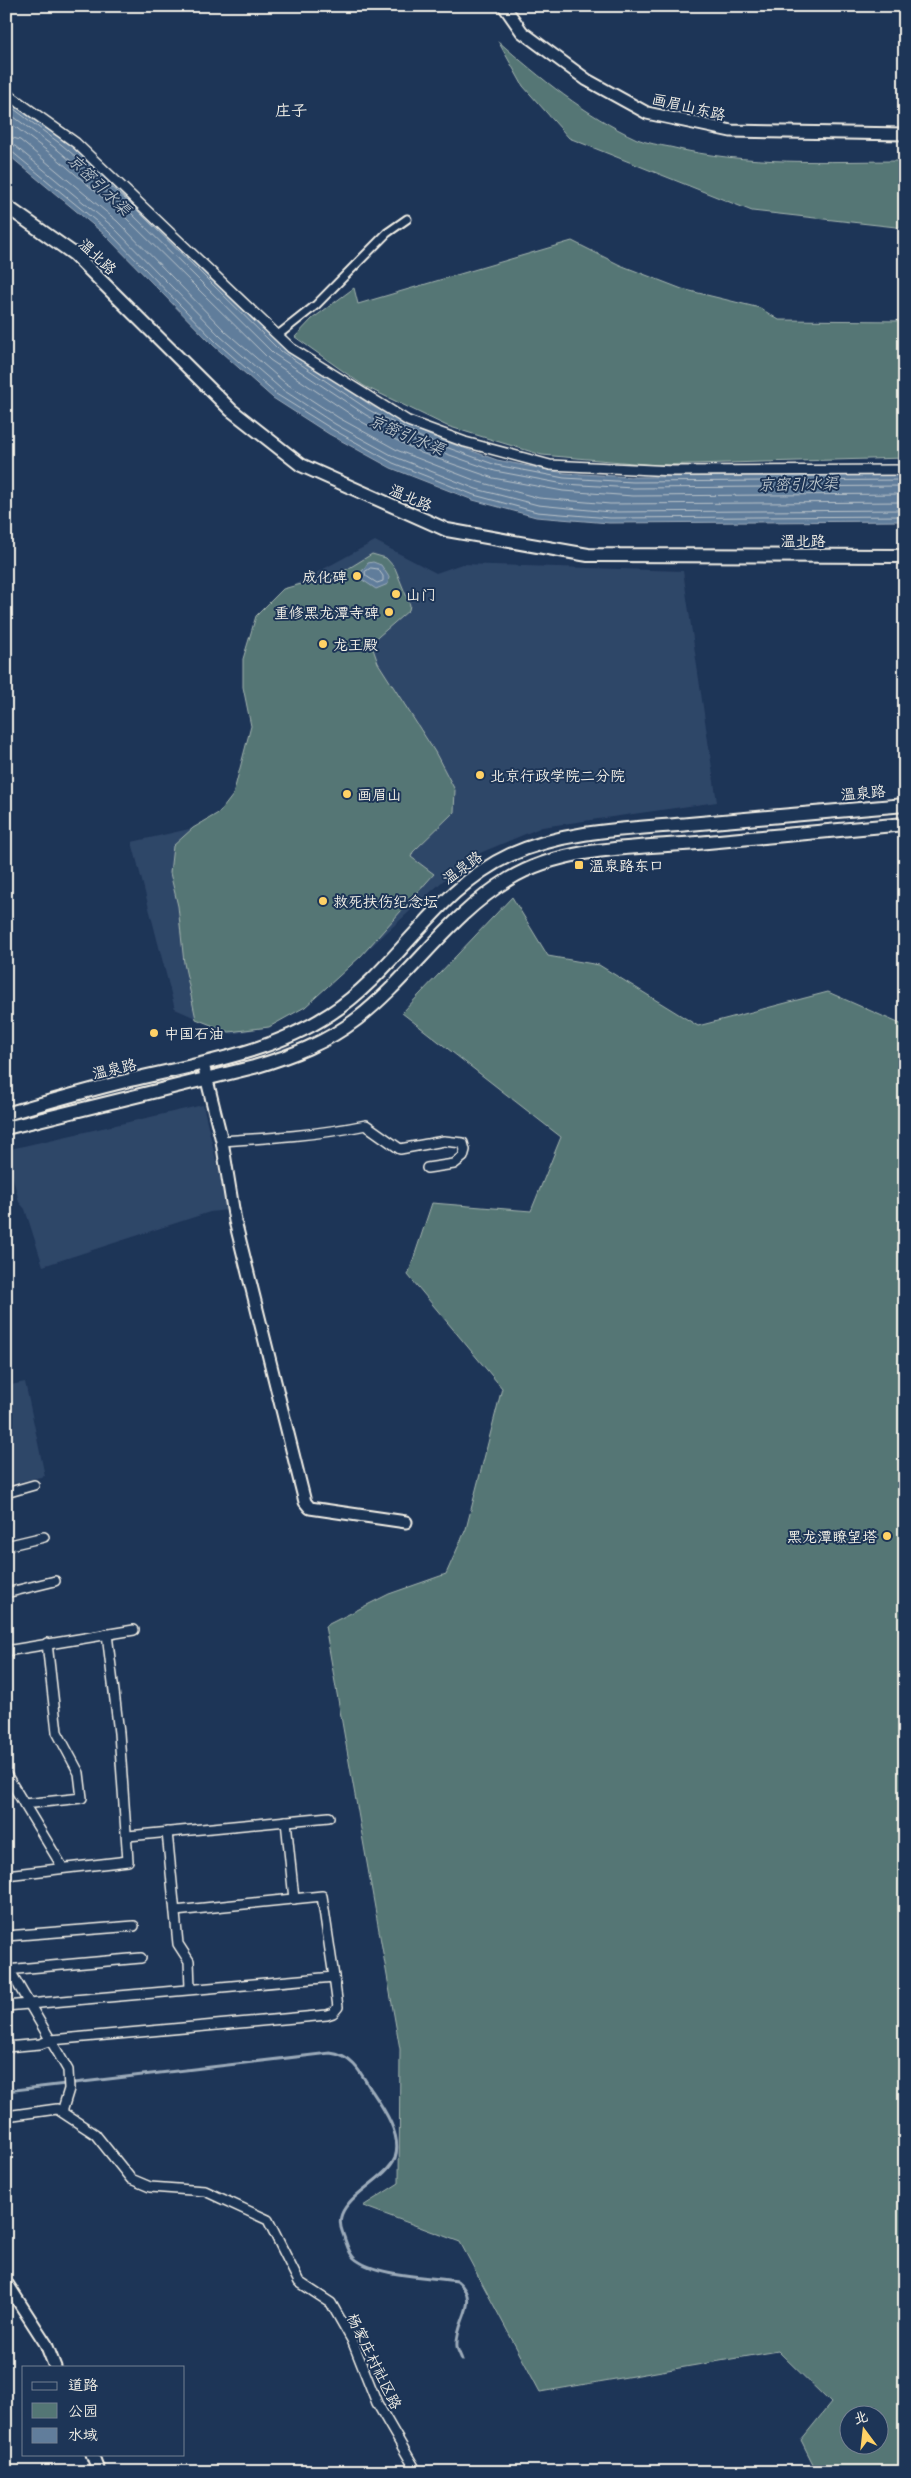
<svg xmlns="http://www.w3.org/2000/svg" width="911" height="2478" font-family="Mali,'LXGW WenKai TC',sans-serif">
  <style>
    .built { fill: #2f4668 }
    .green { fill: #547675; stroke: #a4b4ae; fill-rule: evenodd }
    .water { fill: #617d9b; stroke: #9cabba }
    .lines { fill: none; stroke-linecap: round; stroke-linejoin: round }
    .shore { stroke: #b9c3c9; stroke-width: 1 }
    .stream { stroke: #9cabba; stroke-width: 3 }
    .pedestrian-casing { stroke: #f4f1e8; stroke-width: 11 }
    .minor-casing { stroke: #f4f1e8; stroke-width: 12 }
    .tertiary-casing { stroke: #f4f1e8; stroke-width: 15 }
    .secondary-casing { stroke: #f4f1e8; stroke-width: 16 }
    .pedestrian { stroke: #1d3557; stroke-width: 7 }
    .minor { stroke: #1d3557; stroke-width: 9 }
    .tertiary { stroke: #1d3557; stroke-width: 11 }
    .secondary { stroke: #1d3557; stroke-width: 12 }
    .poi-dot { fill: #ffd166; stroke: #1d3557; stroke-width: 2 }
    .labels { text-anchor: middle; dominant-baseline: central; stroke-width: 4; stroke-linejoin: round; paint-order: stroke }
    .street-label { font-size: 15px; fill: #f4f1e8; stroke: #1d3557 }
    .poi-label { font-size: 15px; fill: #f4f1e8; stroke: #1d3557; text-anchor: start }
    .neighbourhood-label { font-size: 16px; fill: #f4f1e8; stroke: #1d3557 }
    .water-label { font-size: 16px; font-style: italic; fill: #b9c3c9; stroke: #1d3557 }
  </style>
  <rect width="100%" height="100%" fill="#1d3557"/>
  <filter id="ink" filterUnits="userSpaceOnUse"><feTurbulence type="fractalNoise" baseFrequency=".02" numOctaves="2"/><feDisplacementMap in="SourceGraphic" scale="10" xChannelSelector="R" yChannelSelector="G"/><feConvolveMatrix kernelMatrix="1 2 1 2 8 2 1 2 1" color-interpolation-filters="sRGB"/></filter>
  <g filter="url(#ink)">
    <g class="built">
      <polygon points="375,541 436,573 462,564 683,571 717,802 542,827 468,858 305,1007 269,1027 232,1034 175,1009 132,842 229,820 257,748 268,626 294,585"/>
      <polygon points="203,1105 228,1210 210,1212 43,1266 25,1209 19,1202 6,1150"/>
      <polygon points="25,1382 45,1476 6,1485 6,1386"/>
    </g>
    <g class="green">
      <path d="M498,41C540,78 585,115 637,139C647,143 659,145 670,147C746,166 827,161 905,161V228L752,211L569,138L523,86Z"/>
      <polygon points="572,241 620,265 682,289 760,308 779,320 905,321 905,458 656,465 542,455 447,426 364,386 295,337 312,319 354,288 358,304"/>
      <polygon points="372,554 386,558 395,568 410,605 409,610 371,643 378,663 435,752 455,790 454,812 413,852 411,857 434,874 361,956 305,1007 269,1027 229,1032 196,1019 184,963 178,906 170,873 173,846 193,828 220,812 233,795 251,726 243,687 243,659 256,616 283,589 341,573"/>
      <path d="M512,897L548,956L599,965L698,1026L828,992L905,1026V2472H817L801,2440L831,2403L778,2351L540,2392L460,2242L363,2206L399,2183L400,2049L325,1626L389,1594L446,1574L466,1529L502,1388L408,1275L432,1203L531,1211L561,1137L402,1013ZM848,2416H878V2446H848Z"/>
    </g>
    <g class="water">
      <polygon points="6,97 65,141 134,200 281,345 372,406 428,435 497,460 564,473 633,477 905,475 905,521 609,523 536,517 473,500 391,468 329,434 273,398 213,345 104,234 6,153"/>
      <polygon points="373,562 381,565 389,577 388,584 376,589 358,577 368,563"/>
    </g>
    <g class="lines">
      <g class="shore">
        <polyline points="6,103 62,145 131,204 278,349 369,410 426,440 496,465 564,478 633,482 905,480"/>
        <polyline points="6,111 58,150 127,209 274,354 366,415 424,446 495,471 564,484 633,488 905,486"/>
        <polyline points="6,120 54,156 122,214 270,360 362,422 421,453 493,478 563,491 633,496 905,494"/>
        <polyline points="6,136 20,140 117,221 226,332 284,382 339,418 399,451 479,482 539,498 610,504 905,502"/>
        <polyline points="6,144 15,146 112,226 221,337 280,388 335,424 395,457 476,489 538,505 610,512 905,510"/>
        <polyline points="6,150 11,151 108,231 216,342 276,394 332,429 393,463 474,495 537,512 610,518 905,516"/>
        <polygon points="371,568 378,569 383,576 383,581 377,583 366,576 365,572"/>
      </g>
      <path class="stream" d="M6,2091L330,2053C351,2055 360,2071 370,2088C382,2106 403,2135 395,2158C388,2175 360,2189 349,2203C340,2213 338,2222 343,2234C346,2241 348,2252 354,2258C374,2276 430,2277 457,2281C482,2302 455,2320 457,2346C457,2350 461,2356 462,2360"/>
      <defs>
        <polyline id="pedestrian" points="278,335 316,305 387,233 407,219"/>
        <g id="minor">
          <polyline points="6,93 76,143 291,348 408,421 465,442 550,465 673,471 905,470"/>
          <path d="M222,1141C270,1138 318,1135 366,1125L400,1149L444,1141L463,1143L465,1150L463,1157L454,1164L427,1168"/>
          <polyline points="6,1493 34,1485"/>
          <polyline points="6,1546 44,1537"/>
          <polyline points="6,1593 55,1581"/>
          <polyline points="6,1651 134,1630"/>
          <polyline points="6,1774 63,1868"/>
          <polyline points="24,1804 82,1798 79,1773 57,1732 47,1643"/>
          <polyline points="286,1821 294,1899"/>
          <polyline points="167,1832 178,1944 189,1961 190,1988"/>
          <polyline points="128,1836 329,1817"/>
          <polyline points="6,1875 128,1861 119,1733 107,1634"/>
          <polyline points="6,1936 134,1926"/>
          <polyline points="6,1964 68,2070 69,2089 62,2112"/>
          <polyline points="6,1970 141,1958"/>
          <polyline points="6,2006 334,1977 322,1896 175,1911"/>
          <polyline points="6,2047 40,2044 51,2040 327,2015 333,2013 338,2007 334,1977"/>
          <polyline points="6,2116 57,2109 95,2134 131,2179 150,2187 205,2191 268,2220 299,2282 331,2303 352,2340 377,2403 417,2472"/>
        </g>
        <g id="tertiary">
          <polyline points="504,6 522,32 587,80 647,113 731,131 905,134"/>
          <polyline points="203,1064 222,1141 235,1221 305,1502 310,1508 406,1522"/>
          <polyline points="6,2282 46,2344 55,2367"/>
          <polyline points="92,2454 99,2472"/>
        </g>
        <g id="secondary">
          <polyline points="6,206 74,254 231,410 301,465 447,530 588,555 905,556"/>
          <path d="M6,1114C47,1102 88,1090 130,1080C198,1064 271,1053 330,1014C398,970 434,890 510,855C566,830 629,829 689,824C761,818 833,811 905,805"/>
          <path d="M6,1128L254,1067C291,1056 326,1043 357,1019C412,976 448,916 509,879C563,846 636,848 697,843C767,836 836,830 905,824"/>
        </g>
      </defs>
      <use href="#pedestrian" class="pedestrian-casing"/>
      <use href="#minor" class="minor-casing"/>
      <use href="#tertiary" class="tertiary-casing"/>
      <use href="#secondary" class="secondary-casing"/>
      <use href="#pedestrian" class="pedestrian"/>
      <use href="#minor" class="minor"/>
      <use href="#tertiary" class="tertiary"/>
      <use href="#secondary" class="secondary"/>
    </g>
  </g>
  <g class="poi-dot">
    <circle cx="357" cy="576" r="5"/>
    <circle cx="396" cy="594" r="5"/>
    <circle cx="389" cy="612" r="5"/>
    <circle cx="323" cy="644" r="5"/>
    <circle cx="480" cy="775" r="5"/>
    <circle cx="347" cy="794" r="5"/>
    <rect x="574" y="860" width="10" height="10" rx="2.5"/>
    <circle cx="323" cy="901" r="5"/>
    <circle cx="154" cy="1033" r="5"/>
    <circle cx="887" cy="1536" r="5"/>
  </g>
  <g class="labels">
    <g class="street-label">
      <text transform="translate(689 106) rotate(13)">画眉山东路</text>
      <text transform="translate(98 256) rotate(43)">温北路</text>
      <text transform="translate(411 497) rotate(24)">温北路</text>
      <text x="803" y="540">温北路</text>
      <text transform="translate(863 792) rotate(-5)">温泉路</text>
      <text transform="translate(462 867) rotate(-36)">温泉路</text>
      <text transform="translate(114 1068) rotate(-13)">温泉路</text>
      <text transform="translate(375 2361) rotate(64)">杨家庄村社区路</text>
    </g>
    <g class="poi-label">
      <text x="347" y="576" text-anchor="end">成化碑</text>
      <text x="406" y="594">山门</text>
      <text x="379" y="612" text-anchor="end">重修黑龙潭寺碑</text>
      <text x="333" y="644">龙王殿</text>
      <text x="490" y="775">北京行政学院二分院</text>
      <text x="357" y="794">画眉山</text>
      <text x="589" y="865">温泉路东口</text>
      <text x="333" y="901">救死扶伤纪念坛</text>
      <text x="164" y="1033">中国石油</text>
      <text x="877" y="1536" text-anchor="end">黑龙潭瞭望塔</text>
    </g>
    <g class="neighbourhood-label">
      <text x="291" y="109">庄子</text>
    </g>
    <g class="water-label">
      <text transform="translate(100 184) rotate(44)">京密引水渠</text>
      <text transform="translate(407 434) rotate(23)">京密引水渠</text>
      <text transform="translate(798 483) rotate(-1)">京密引水渠</text>
    </g>
  </g>
  <rect width="911" height="2478" fill="none" stroke="#1d3557" stroke-width="25"/>
  <rect x="12" y="12" width="886" height="2453" fill="none" stroke="#f4f1e8" stroke-width="2" filter="url(#ink)"/>
  <rect x="22" y="2366" width="162" height="90" fill="#1d3557" stroke="#738091"/>
  <rect x="32" y="2382" width="25" height="8" fill="#1d3557" stroke="#738091"/>
  <text x="68" y="2390" font-size="15" fill="#f4f1e8">道路</text>
  <rect x="32" y="2403" width="25" height="15" fill="#547675" stroke="#738091"/>
  <text x="68" y="2416" font-size="15" fill="#f4f1e8">公园</text>
  <rect x="32" y="2428" width="25" height="15" fill="#617d9b" stroke="#738091"/>
  <text x="68" y="2440" font-size="15" fill="#f4f1e8">水域</text>
  <g transform="translate(864 2430) rotate(345)"><circle r="24" fill="#1d3557" stroke="#738091"/>
  <path d="M0-4L9 19L0 12L-9 19Z" fill="#ffd166"/>
  <text y="-8" font-size="14" font-weight="bold" text-anchor="middle" fill="#f4f1e8">北</text>
  </g>
</svg>
